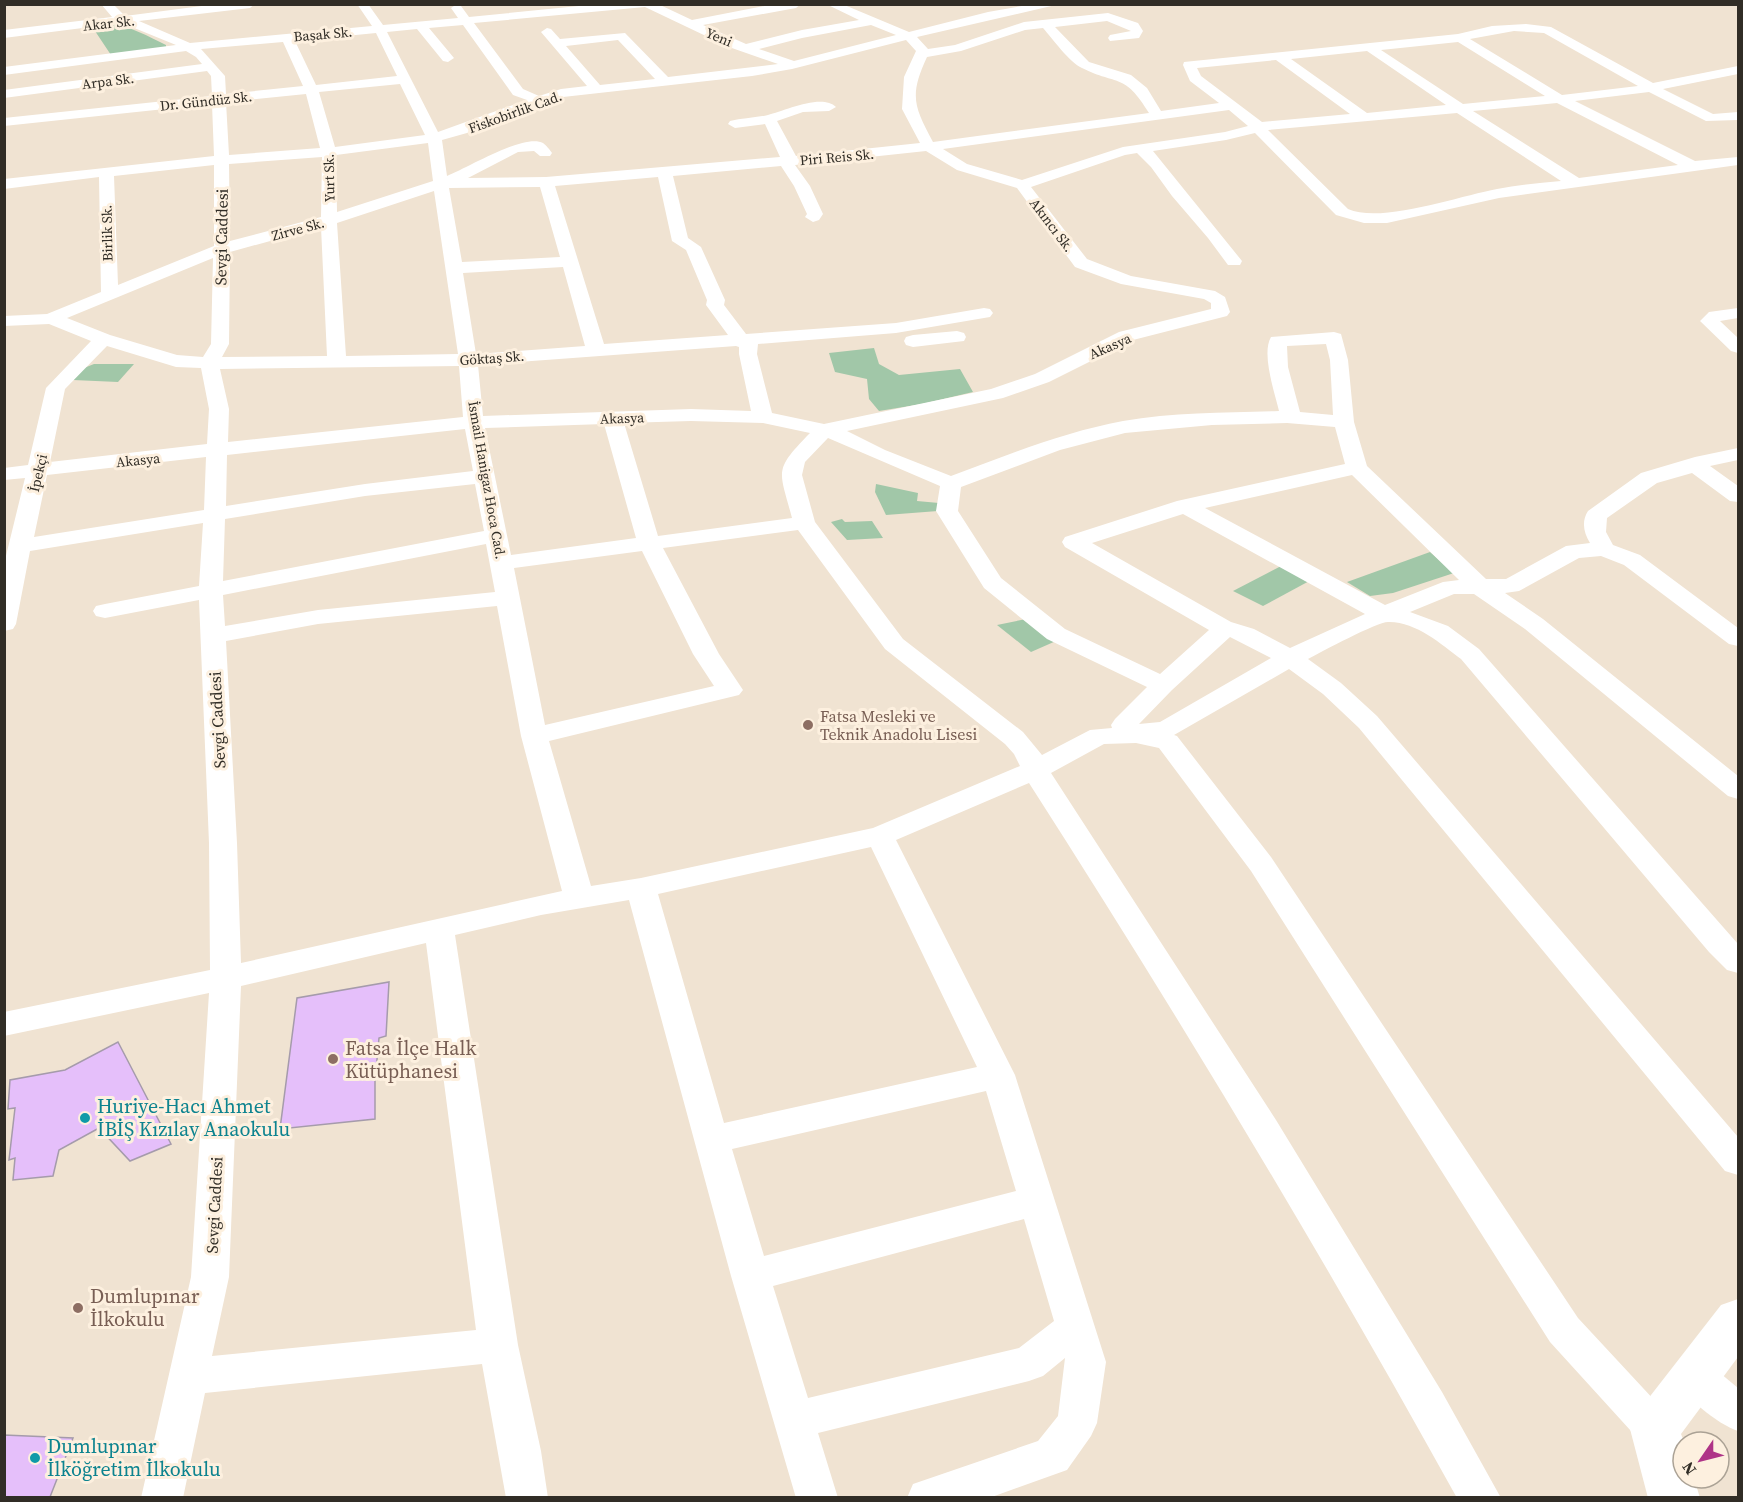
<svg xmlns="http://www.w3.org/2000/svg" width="1743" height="1502" font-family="'Source Serif 4',serif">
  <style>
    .green { fill: #a1c7a8 }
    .building { fill: #e5bffa; stroke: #a59bab; stroke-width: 1.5 }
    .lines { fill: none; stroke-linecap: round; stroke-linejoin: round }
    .street { fill: #fff; fill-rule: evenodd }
    .secondary { fill: #fff; fill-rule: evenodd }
    .education-dot { fill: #8d6e63; stroke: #fdf0df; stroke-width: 2 }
    .culture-dot { fill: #0f9aa8; stroke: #fdf0df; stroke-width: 2 }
    .labels { text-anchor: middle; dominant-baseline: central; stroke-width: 6; stroke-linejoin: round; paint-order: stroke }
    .far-street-label { font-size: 14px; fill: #312d26; stroke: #fdf0df }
    .street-label { font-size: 16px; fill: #312d26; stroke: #fdf0df }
    .education-label { font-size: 16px; fill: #785e54; stroke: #fdf0df; text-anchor: start }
    .near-education-label { font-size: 20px; fill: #785e54; stroke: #fdf0df; text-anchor: start }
    .near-culture-label { font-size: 20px; fill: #0d838f; stroke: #fdf0df; text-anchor: start }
  </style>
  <rect width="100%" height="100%" fill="#f0e3d2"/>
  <g class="green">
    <path d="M110,24C129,25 149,37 166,45V47L111,55L93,28Z"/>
    <polygon points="874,348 879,364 899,375 960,369 973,392 922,404 879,411 869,399 867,379 835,372 829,353"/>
    <polygon points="94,364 134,364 118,382 73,380 84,368"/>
    <polygon points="876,484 918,493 917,501 939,503 938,511 886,515 875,492"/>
    <polygon points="842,519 845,522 872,521 883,538 847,540 831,522"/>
    <polygon points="1430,552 1454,573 1393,593 1370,596 1347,582"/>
    <polygon points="1283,565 1313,579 1263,606 1233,591"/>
    <polygon points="1026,619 1056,641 1031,652 997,625"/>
  </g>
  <g class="building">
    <polygon points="389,982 386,1036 379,1038 375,1081 375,1119 280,1129 297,998"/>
    <polygon points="118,1042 171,1144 130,1161 99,1128 59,1150 53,1176 13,1180 15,1158 9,1160 15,1108 8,1109 10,1080 65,1070"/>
    <polygon points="4,1435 73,1438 50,1497 4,1497"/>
  </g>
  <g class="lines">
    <g class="street">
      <path d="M101,4H113L125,16L217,4H255L250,8L139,21L190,43L372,26L357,4H368L383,25L458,18L451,8L457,4L461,6L469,17L599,4H658L692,20L775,4H801L796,8L703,25L746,44L802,30L859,20L826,4H842L909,32L988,12L1033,4H1060L917,37L928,49L955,45L1024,22L1108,13L1138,23L1143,31L1139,38L1110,41L1108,38L1110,35L1131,31L1107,21L1055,27L1089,62L1131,75L1147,88L1161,111L1219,103L1190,81L1183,65L1184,62L1458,34L1492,26L1526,24L1551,27L1653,83L1738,66V74L1663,89L1713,114L1738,112V120L1706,121L1649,92L1575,101L1695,161L1738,157V165L1499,198L1387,223H1364L1336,215L1255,133L1226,140L1153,151L1242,261L1240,265H1228L1208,238L1172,196L1151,167L1137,153L1125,155L1031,187L1087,259L1131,276L1215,291L1225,297L1230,312L1227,316L1133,340L1049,382L1003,398L847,431L885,450L951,476C1007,455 1064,432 1123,421C1174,412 1228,413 1279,411C1275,393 1261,354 1271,337L1334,332L1341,334L1348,360L1354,422L1367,466L1486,579H1506L1566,546L1590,543C1584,533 1581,522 1588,511L1641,473L1695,457L1738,448V460L1710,466L1738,486V502L1730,501L1692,473L1657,483L1607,518L1606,532L1613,545L1640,555L1738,628V646L1729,644L1624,565L1601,556L1579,558L1519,591L1505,593L1543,619L1738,776V799L1728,796L1525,629L1474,594H1454L1410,612L1448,626L1479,649L1738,944V973L1727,970L1709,952L1461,659C1441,644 1415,621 1388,622C1377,622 1321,652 1308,659L1341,683L1377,716L1738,1137V1175L1725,1171L1359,728L1323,694L1289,669L1174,735L1177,736L1271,857L1578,1318L1669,1416L1675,1429L1669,1442L1655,1448L1641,1442L1550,1342L1251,871L1159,748L1136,743L1104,744L1051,773L1276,1120L1442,1392L1501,1498H1457C1322,1254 1179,1017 1029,783L896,840L1015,1075L1106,1362L1097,1423L1091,1436L1067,1470L989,1498H907L913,1484L1038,1441L1058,1416L1065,1358L1043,1376L1029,1381L818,1433L838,1498H796L731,1276L629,900L541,915L455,935L518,1345L541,1451L548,1498H506L482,1364L205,1393L183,1498H141L191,1277L209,993L4,1036V1012L210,970L209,843L199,600L105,618L96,616L93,611L96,606L105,604L199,586L203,523L30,551L16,624L13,629L4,631V564L25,478L4,480V468L28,465L46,388L91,341L49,324L4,326V316L47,314L101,292L99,177L4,189V179L214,156L212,104L4,126V118L212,96L211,76L207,71L4,98V90L202,64L196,57L186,51L4,75V67L176,45L122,23L4,38V30L112,17ZM645,7L729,47L778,64L668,77L625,33L560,39L551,29L547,28L541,32L587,86L561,89L539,96L523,89L474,23ZM463,25L513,95L527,100L438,132L387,32L417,29L443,61L448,62L454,58L429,28ZM871,25L896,35L794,61L759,49L802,38ZM1043,28C1052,38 1070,63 1082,68C1118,86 1124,72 1149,113L933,142C914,106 909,96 927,57L961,51L1025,30ZM1514,31L1544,33L1638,86L1562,95L1470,39ZM376,33L397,76L316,85L295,41ZM618,40L655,79L600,85L566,46ZM906,40L916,51L904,77L902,109L920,143L796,156L777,121L803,112L829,111L836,107C822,93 784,111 768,115C755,118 742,118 730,121L728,124L735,128L765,124L780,157L546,177L468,178L518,152L534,151L540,156H550L552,153C550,150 546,145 543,143C524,133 468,168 447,176L442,140L474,131L563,97L752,76L792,69ZM283,42L303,86L226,94L225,76L201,49ZM1458,42L1545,96L1463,104L1381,50ZM1367,51L1446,105L1367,113L1291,59ZM1276,60L1350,114L1262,122L1201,76L1197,68ZM400,84L425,135L335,147L319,92ZM306,94L320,148L229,155L226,102ZM1557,103L1678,165L1579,178L1473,111ZM1229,110L1248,126L1225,132L1123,147L1022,180L967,164L943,149ZM1457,113L1561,181C1539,183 1518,185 1497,189C1459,196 1381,224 1348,209L1268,130ZM428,143L433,181L337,212L336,155ZM926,151L957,170L1017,188L1075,267L1121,284L1204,299L1211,303V309L1119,332L1035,374L991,389L824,424L772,413L757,354L758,344L896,333L984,318L990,317L993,313L990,309L984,308L896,323L746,334L724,305L725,300L701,247L688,238L673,176L781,166L794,186L807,214L805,217L813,222L819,220L823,214L810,186L795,165ZM322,157L321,217L230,241L229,164ZM214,165V246L118,285L114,176ZM658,177L672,241L686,250L707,300L706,305L728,335L604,344L555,186ZM540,187L560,257L462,262L449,188ZM434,191L458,354L346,356L337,223ZM321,227L327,356L222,357L229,344L230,252ZM213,258L211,344L203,357L177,355L110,335L67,318ZM563,267L585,346L476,354L463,273ZM1326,344L1330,360L1333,415L1300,412L1288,367L1287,346ZM107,346L176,367L201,368L209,409L207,444L50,462L65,389ZM736,346L739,347V354L751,411L691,409L483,416L478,365ZM459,366L463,417L228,442L229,409L220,369ZM691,421L763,423L810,433C773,471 779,469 792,518L658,536L624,423ZM1287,423L1335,427L1345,464L1177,501L1065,537L1062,542L1065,547L1209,630L1160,674L1065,629L1001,578L958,511L961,487L1060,450L1125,433L1212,425ZM604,424L636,538L511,555L485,428ZM465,429L473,471L365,484L226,506L227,455ZM828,438L940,486L936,511L984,588L1047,639L1147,687L1115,719L1111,725L1112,728L1090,730L1042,755L1023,732L903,639L815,522L802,475L805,462ZM206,457L204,510L34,537L47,475ZM1352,475L1459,580L1443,582L1385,605L1205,508ZM475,484L484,531L223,581L225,519L365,496ZM1183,514L1365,614L1290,648L1254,629L1231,622L1092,543ZM798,530L885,649L1005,744L1014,754L1020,766L873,828L641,878L591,886L549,741L739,695L743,690L719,654L663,548ZM486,544L495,592L318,610L225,626L223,595ZM642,551L693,654L714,686L545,725L514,568ZM497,606L521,736L562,891L241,963L237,843L226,641L318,624ZM1230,637L1271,658L1160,722L1139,724L1172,690ZM871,847L977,1067L724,1123L658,894ZM426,943L476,1330L212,1356L229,1277L241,986ZM986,1091L1016,1191L764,1256L732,1149ZM1024,1219L1054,1321L1019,1348L808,1398L773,1286Z"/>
      <polygon points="1738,308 1738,318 1720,321 1738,338 1738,353 1731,351 1700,321 1709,312"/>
      <polygon points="957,331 964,333 966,337 964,341 913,347 906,345 904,341 906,337 913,335"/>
      <path d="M1694,1358L1708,1363L1738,1388V1431C1717,1424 1684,1397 1674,1376L1680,1363Z"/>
    </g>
    <polygon class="secondary" points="1738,1299 1738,1357 1681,1434 1684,1442 1683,1478 1694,1478 1700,1498 1648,1498 1630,1429 1637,1413 1721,1305"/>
  </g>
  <g class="education-dot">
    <circle cx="808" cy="725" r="6"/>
    <circle cx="333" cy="1059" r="6"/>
    <circle cx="78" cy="1308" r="6"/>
  </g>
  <g class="culture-dot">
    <circle cx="85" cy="1118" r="6"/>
    <circle cx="35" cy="1458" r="6"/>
  </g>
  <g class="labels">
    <g class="far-street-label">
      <text transform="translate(109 23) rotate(-6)">Akar Sk.</text>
      <text transform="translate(323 34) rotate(-5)">Başak Sk.</text>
      <text transform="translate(719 37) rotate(23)">Yeni</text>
      <text transform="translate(108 81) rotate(-7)">Arpa Sk.</text>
      <text transform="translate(206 101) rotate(-6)">Dr. Gündüz Sk.</text>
      <text transform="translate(515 112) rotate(-20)">Fiskobirlik Cad.</text>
      <text transform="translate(837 157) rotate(-5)">Piri Reis Sk.</text>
      <text transform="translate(329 178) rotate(-91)">Yurt Sk.</text>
      <text transform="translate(1052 225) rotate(53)">Akıncı Sk.</text>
      <text transform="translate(298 229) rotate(-15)">Zirve Sk.</text>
      <text transform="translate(107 233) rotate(-91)">Birlik Sk.</text>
      <text transform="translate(1110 346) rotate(-24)">Akasya</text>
      <text transform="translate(492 358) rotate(-4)">Göktaş Sk.</text>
      <text transform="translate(622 418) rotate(-2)">Akasya</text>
      <text transform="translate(138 460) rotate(-6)">Akasya</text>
      <text transform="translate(38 473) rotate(-77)">İpekçi</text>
      <text transform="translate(487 480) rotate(80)">İsmail Hanigaz Hoca Cad.</text>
    </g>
    <g class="street-label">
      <text transform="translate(221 237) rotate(-89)">Sevgi Caddesi</text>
      <text transform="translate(217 720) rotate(-93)">Sevgi Caddesi</text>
      <text transform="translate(214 1205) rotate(-87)">Sevgi Caddesi</text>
    </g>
    <g class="education-label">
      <text x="820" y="716">Fatsa Mesleki ve<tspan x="820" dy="18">Teknik Anadolu Lisesi</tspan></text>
    </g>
    <g class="near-education-label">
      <text x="345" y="1048">Fatsa İlçe Halk<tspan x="345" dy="23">Kütüphanesi</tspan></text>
      <text x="90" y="1296">Dumlupınar<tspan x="90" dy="23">İlkokulu</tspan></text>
    </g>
    <g class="near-culture-label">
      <text x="97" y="1106">Huriye-Hacı Ahmet<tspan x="97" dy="23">İBİŞ Kızılay Anaokulu</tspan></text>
      <text x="47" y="1446">Dumlupınar<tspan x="47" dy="23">İlköğretim İlkokulu</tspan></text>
    </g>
  </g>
  <rect width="1743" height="1502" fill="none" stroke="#312d26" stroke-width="12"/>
  <g transform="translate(1701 1460) rotate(235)"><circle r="28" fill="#fdf0df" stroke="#aba295" stroke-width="1.5"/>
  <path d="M0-4.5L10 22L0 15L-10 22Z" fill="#af3487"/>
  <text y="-9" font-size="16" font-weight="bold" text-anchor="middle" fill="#312d26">N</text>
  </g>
</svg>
